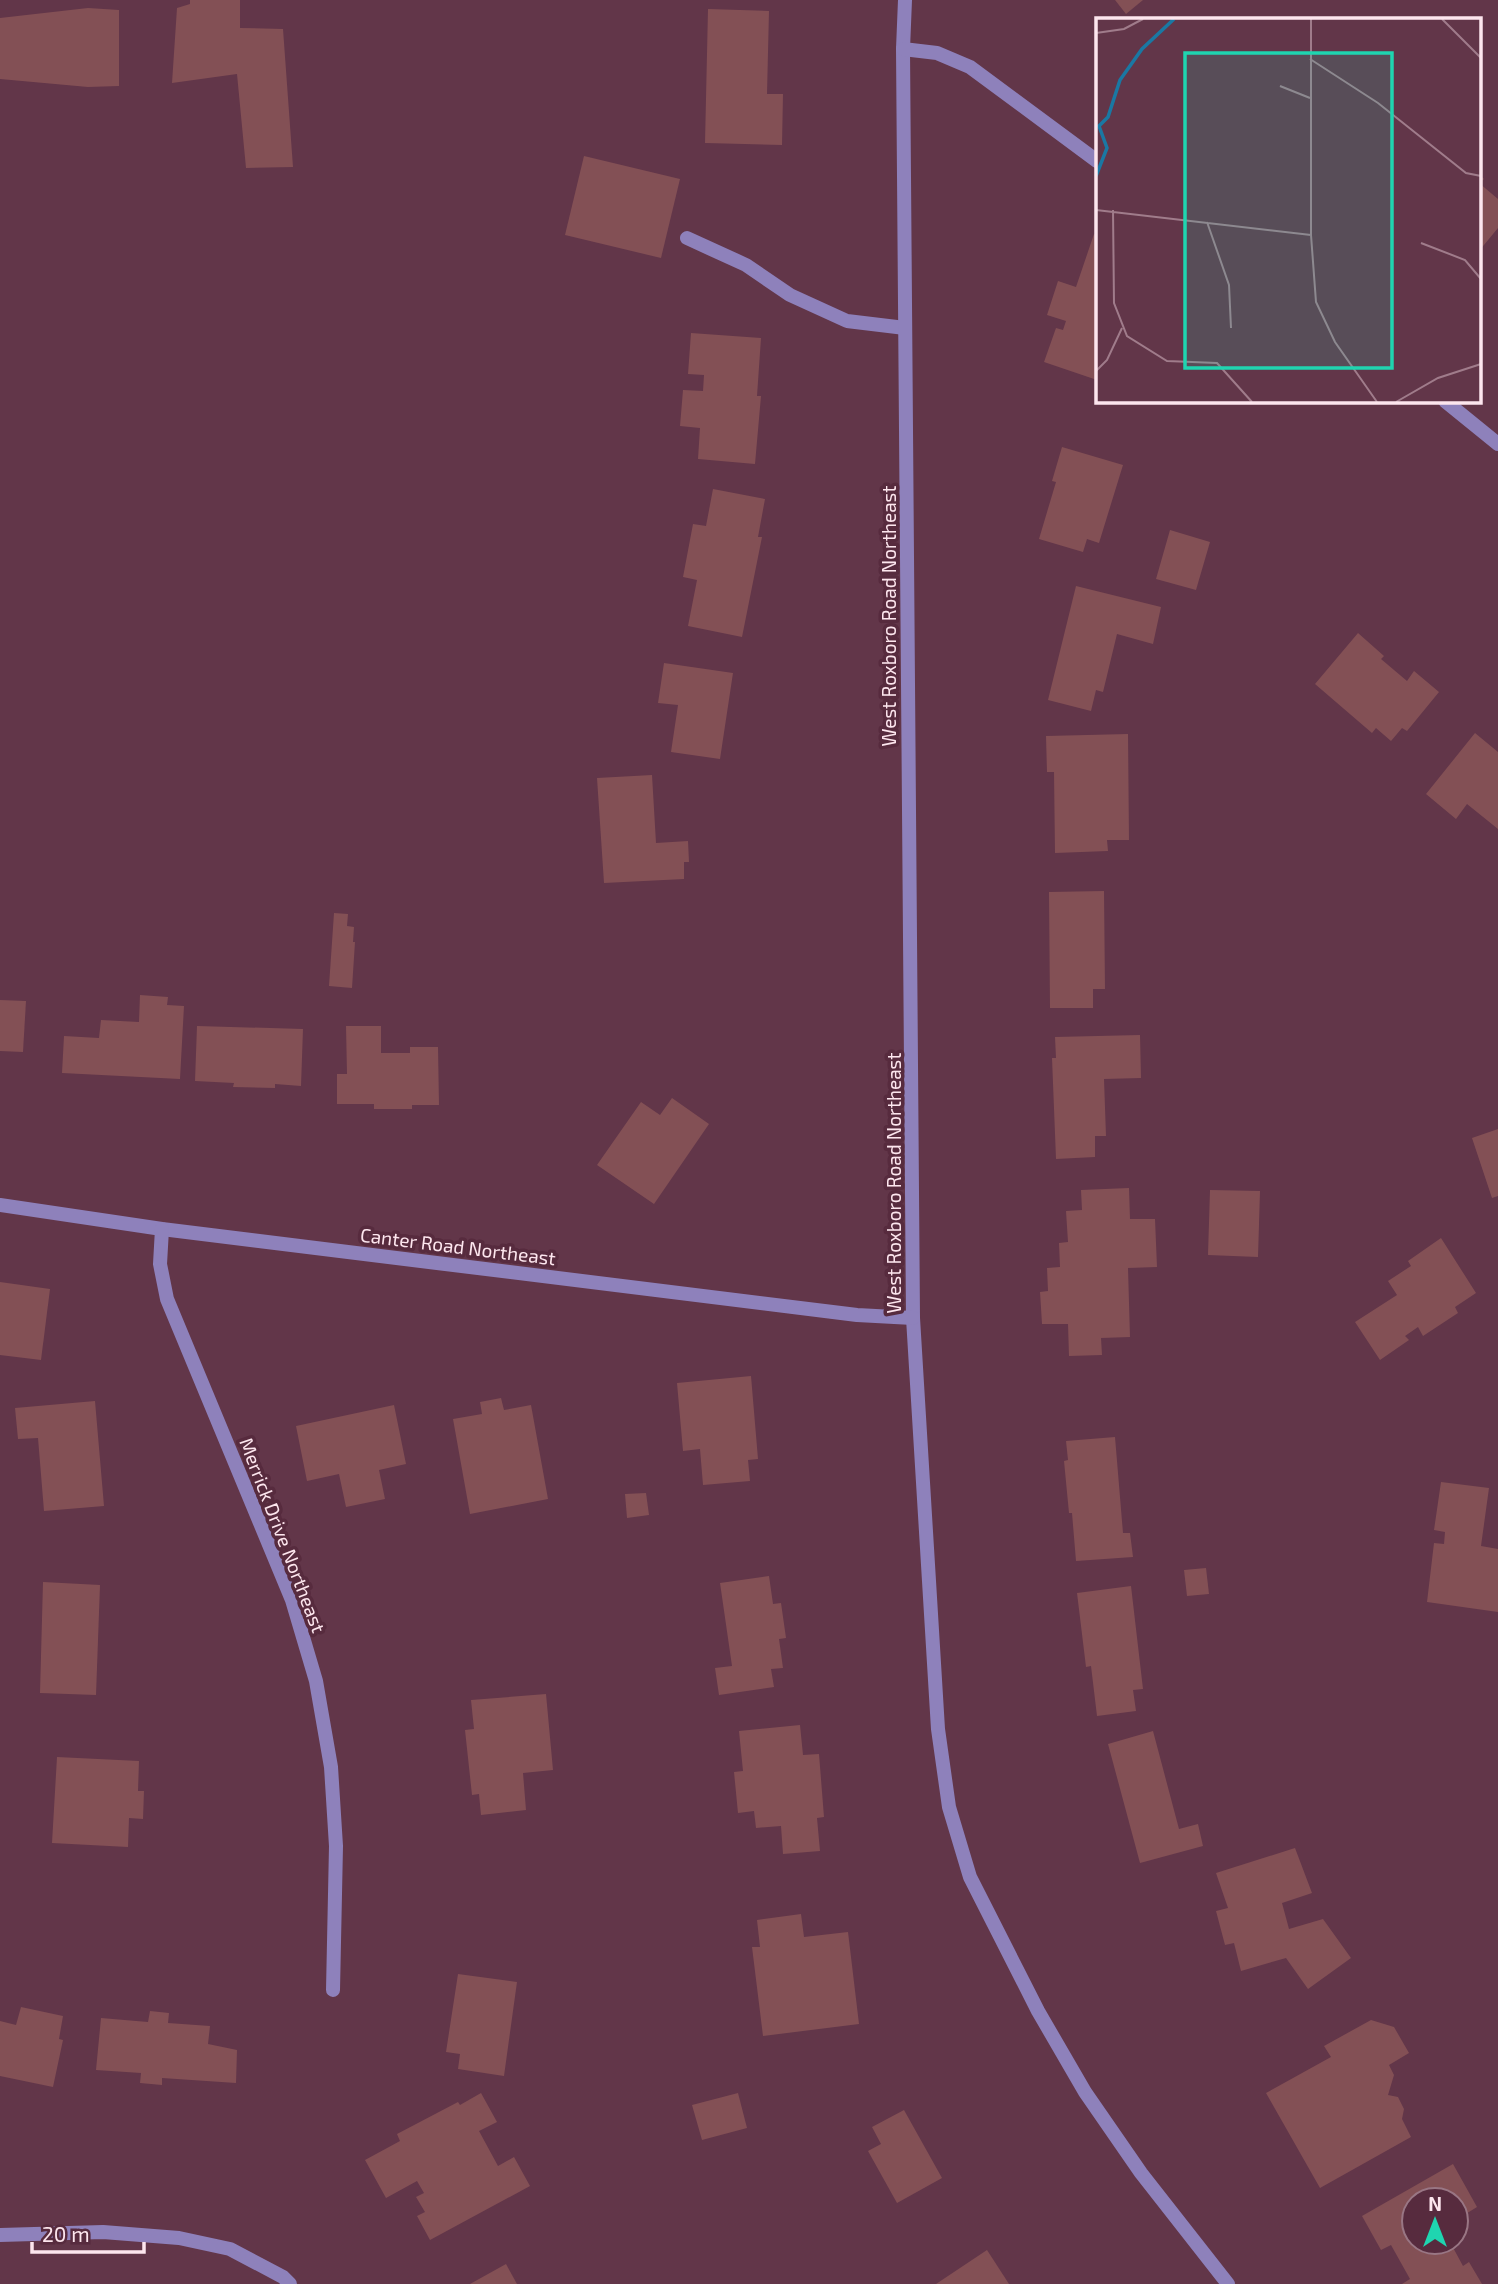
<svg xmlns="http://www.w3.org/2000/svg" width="1498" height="2284" font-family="'Exo 2',sans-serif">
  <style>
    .building { fill: #835055 }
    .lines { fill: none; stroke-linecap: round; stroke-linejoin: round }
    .lane { stroke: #8e81bb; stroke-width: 14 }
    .street { stroke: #8e81bb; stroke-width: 14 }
    .labels { text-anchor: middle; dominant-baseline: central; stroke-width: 7; stroke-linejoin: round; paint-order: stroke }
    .street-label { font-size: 19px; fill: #fde6ee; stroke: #572b3e }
    .inset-river { fill: none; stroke: #1a78a3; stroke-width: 3.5 }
    .inset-road { fill: none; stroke: #a07c8b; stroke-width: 2 }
    .view { fill: #1fd5b0; fill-opacity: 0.15; stroke: #1fd5b0; stroke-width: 3.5 }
    .inset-edge { fill: none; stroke: #fde6ee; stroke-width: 3.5 }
  </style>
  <rect width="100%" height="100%" fill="#623649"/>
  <g class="building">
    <polygon points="190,0 240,0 240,28 283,29 293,167 246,168 237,74 172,83 177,8 190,4"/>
    <polygon points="1115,0 1143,0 1126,14"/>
    <polygon points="88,8 119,10 119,86 88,87 0,79 0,18"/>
    <polygon points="708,9 769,11 767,94 783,94 782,145 705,143"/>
    <polygon points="584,156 680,179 661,258 565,235"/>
    <polygon points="1479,174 1484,179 1479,183 1498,199 1498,228 1479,251"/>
    <polygon points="1094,234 1097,235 1097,380 1044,362 1056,328 1063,330 1066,321 1047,315 1058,281 1076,287"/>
    <polygon points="691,333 761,338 757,396 761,396 755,464 698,459 700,428 680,426 683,390 703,391 704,375 688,374"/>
    <polygon points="1062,447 1123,465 1099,543 1087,539 1083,552 1039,539 1056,482 1052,481"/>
    <polygon points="713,489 765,499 758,537 762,537 742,637 688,626 697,580 683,577 693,524 706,526"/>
    <polygon points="1170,530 1210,542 1196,590 1156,579"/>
    <polygon points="1076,586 1161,607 1153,644 1117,634 1103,692 1096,690 1091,711 1048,700"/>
    <polygon points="1358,633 1384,656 1381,659 1407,681 1414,671 1439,692 1407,731 1402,728 1391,741 1376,728 1372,733 1315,684"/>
    <polygon points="664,663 733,673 720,759 671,752 678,705 658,703"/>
    <polygon points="1475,733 1498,752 1498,829 1467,804 1456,819 1426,794"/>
    <polygon points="1128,734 1129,840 1107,840 1108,851 1055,853 1054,772 1047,772 1046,736"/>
    <polygon points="652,775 656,843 688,841 689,862 684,862 684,879 604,883 597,778"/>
    <polygon points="1104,891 1105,989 1093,989 1093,1008 1050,1008 1049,892"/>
    <polygon points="334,913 348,914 347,926 354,927 353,942 355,942 352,988 329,986"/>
    <polygon points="140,995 168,997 167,1005 184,1006 180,1079 62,1073 64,1036 99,1038 101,1020 139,1022"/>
    <polygon points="0,1000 26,1001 23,1052 0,1051"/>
    <polygon points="197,1026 303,1029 301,1086 275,1084 275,1088 233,1087 234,1083 195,1081"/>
    <polygon points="346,1026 381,1026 381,1053 410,1053 410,1047 438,1047 439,1105 412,1105 412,1109 374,1109 374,1104 337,1104 337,1074 347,1074"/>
    <polygon points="1140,1035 1141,1078 1104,1079 1106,1136 1095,1136 1095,1157 1056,1159 1052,1058 1056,1058 1055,1037"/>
    <polygon points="672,1098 709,1124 654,1204 597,1165 641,1102 660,1115"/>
    <polygon points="1498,1129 1498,1196 1492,1198 1472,1138"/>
    <polygon points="1129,1188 1130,1219 1155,1219 1157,1267 1128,1268 1130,1337 1101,1338 1102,1355 1069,1356 1068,1324 1042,1324 1040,1292 1048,1291 1047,1268 1060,1267 1059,1243 1068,1242 1066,1211 1082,1210 1081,1190"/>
    <polygon points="1210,1190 1260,1191 1258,1257 1208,1255"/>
    <polygon points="1441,1238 1476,1293 1455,1307 1458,1313 1423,1336 1418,1327 1405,1336 1409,1340 1380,1360 1355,1322 1397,1295 1388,1281 1411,1266 1408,1261"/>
    <polygon points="0,1282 50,1289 41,1360 0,1355"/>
    <polygon points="751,1376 758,1459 748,1460 750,1481 703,1485 700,1449 683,1451 677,1383"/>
    <polygon points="501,1398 504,1410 531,1405 548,1499 470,1514 453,1419 482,1414 480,1402"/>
    <polygon points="95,1401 104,1506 44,1511 38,1438 18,1439 15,1408"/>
    <polygon points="394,1405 406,1464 379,1470 385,1499 346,1507 339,1474 307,1481 296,1426"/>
    <polygon points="1115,1437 1123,1533 1130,1533 1133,1557 1076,1561 1072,1513 1069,1513 1064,1461 1068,1460 1066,1441"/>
    <polygon points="1441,1482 1489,1488 1481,1546 1498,1549 1498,1612 1427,1602 1434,1543 1444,1544 1445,1532 1434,1530"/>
    <polygon points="646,1493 649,1515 627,1518 625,1494"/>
    <polygon points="1206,1568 1209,1594 1187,1596 1184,1570"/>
    <polygon points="769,1576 773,1604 781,1603 786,1638 779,1639 783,1668 771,1669 774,1687 719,1695 715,1668 732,1666 720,1583"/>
    <polygon points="43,1582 100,1585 96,1695 40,1693"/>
    <polygon points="1131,1586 1143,1689 1133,1690 1136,1711 1097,1716 1091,1666 1086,1667 1077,1593"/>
    <polygon points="546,1694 553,1770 523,1773 526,1810 481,1815 479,1794 472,1795 465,1730 474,1729 471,1700"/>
    <polygon points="800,1725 803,1755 819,1754 824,1817 817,1818 820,1851 783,1854 781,1826 756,1828 754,1811 738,1813 734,1772 743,1771 739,1731"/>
    <polygon points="1153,1731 1179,1829 1198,1824 1203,1846 1140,1863 1108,1744"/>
    <polygon points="57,1757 139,1761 138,1791 144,1791 143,1819 129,1818 128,1847 52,1843"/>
    <polygon points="1295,1848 1312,1893 1282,1903 1289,1929 1323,1919 1351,1958 1308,1989 1286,1958 1241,1971 1234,1943 1225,1945 1216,1911 1228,1908 1216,1873"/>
    <polygon points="801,1914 804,1937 848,1932 859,2024 763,2036 752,1947 760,1947 757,1920"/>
    <polygon points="458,1974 517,1982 504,2076 458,2069 460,2054 446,2052"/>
    <polygon points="21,2007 63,2016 59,2039 63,2040 53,2087 0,2076 0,2021 16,2025"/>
    <polygon points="150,2011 169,2013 168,2023 210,2026 208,2044 237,2050 236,2083 162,2078 162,2085 140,2083 141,2073 96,2070 101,2018 148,2022"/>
    <polygon points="1371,2020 1394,2027 1409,2053 1389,2065 1394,2075 1388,2095 1398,2097 1404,2109 1402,2119 1411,2137 1320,2188 1266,2093 1331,2057 1324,2046"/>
    <polygon points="481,2093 497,2122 479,2131 498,2166 514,2157 530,2186 430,2240 417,2216 425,2212 416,2197 424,2193 417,2181 386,2198 365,2160 400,2141 397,2134 458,2102 460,2105"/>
    <polygon points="738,2093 747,2128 702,2140 692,2105"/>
    <polygon points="904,2110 942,2178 897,2203 868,2151 881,2144 872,2127"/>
    <polygon points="1453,2164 1477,2207 1456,2220 1456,2200 1414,2200 1414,2242 1450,2242 1463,2266 1469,2262 1482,2284 1402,2284 1410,2279 1391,2245 1381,2250 1362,2216"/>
    <polygon points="987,2250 1009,2284 936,2284"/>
    <polygon points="506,2264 517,2284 470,2284"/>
  </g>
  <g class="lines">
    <polyline class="lane" points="687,238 746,265 790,295 847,321 905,328"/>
    <g class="street">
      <polyline points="905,0 903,49 913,1318 938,1729 949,1807 970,1877 1038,2011 1085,2092 1141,2173 1228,2284"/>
      <polyline points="903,49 937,53 970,67 1097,161"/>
      <polyline points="1445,401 1498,444"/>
      <polyline points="0,1205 162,1229 857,1315 913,1318"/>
      <polyline points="162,1229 160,1264 167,1299 292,1600 316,1681 331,1767 336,1846 333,1990"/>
      <polyline points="0,2235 103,2232 179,2238 230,2249 283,2277 290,2284"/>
    </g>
  </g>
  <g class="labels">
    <g class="street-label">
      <text transform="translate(888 616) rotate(-90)">West Roxboro Road Northeast</text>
      <text transform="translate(893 1183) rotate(-90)">West Roxboro Road Northeast</text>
      <text transform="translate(458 1246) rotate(7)">Canter Road Northeast</text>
      <text transform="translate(283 1535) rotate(69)">Merrick Drive Northeast</text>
    </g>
  </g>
  <g transform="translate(1096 18)">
    <rect width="385" height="385" fill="#623649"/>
    <path class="inset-river" d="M0,158L11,130L3,108L12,99L24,62L46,31L78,1"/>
    <path class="inset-road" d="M215,1V217L220,284L239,324L281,384M346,1L385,40M0,15L28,11L47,1M214,41L282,85L370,155L385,158M184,68L214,80M0,192L215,217M17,192L18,285L31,318L71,343L121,345L156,384M111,204L133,267L135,310M325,225L369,242L385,261M0,353L11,342L26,310M300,384L342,360L385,346"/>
    <path class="view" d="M89,35H296V350H89Z"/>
    <rect width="385" height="385" class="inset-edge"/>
  </g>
  <g transform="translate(1435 2221)"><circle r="33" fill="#572b3e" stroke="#997684" stroke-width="2"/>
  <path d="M0-5L12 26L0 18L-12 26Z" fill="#1fd5b0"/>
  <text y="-10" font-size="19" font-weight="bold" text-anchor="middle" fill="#fde6ee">N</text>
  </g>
  <path d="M32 2242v10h112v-10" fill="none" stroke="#fde6ee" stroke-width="3.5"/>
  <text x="42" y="2242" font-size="21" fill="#fde6ee" stroke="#572b3e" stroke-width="5" paint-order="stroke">20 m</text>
</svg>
